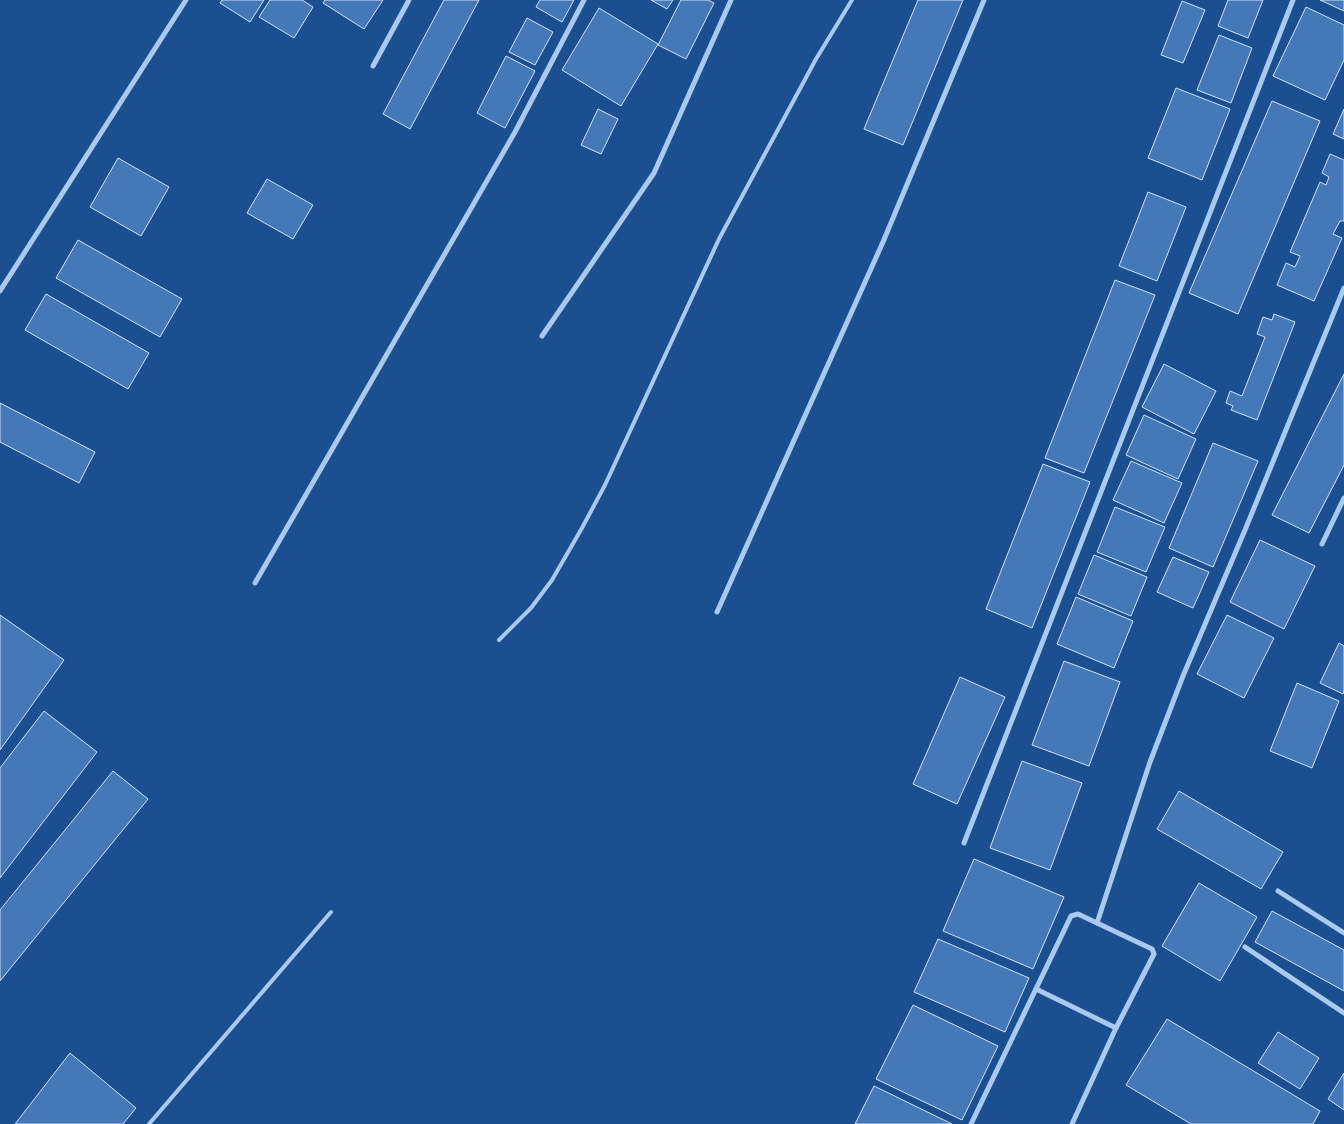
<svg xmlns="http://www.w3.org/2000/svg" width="1344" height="1124" font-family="Rubik,sans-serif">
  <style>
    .building { fill: #4478b7; stroke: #cfe3fa }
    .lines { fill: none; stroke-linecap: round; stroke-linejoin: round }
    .lane { stroke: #a9c9ee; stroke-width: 4 }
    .street { stroke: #a9c9ee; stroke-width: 5 }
  </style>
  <rect width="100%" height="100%" fill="#1b4f8f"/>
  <g class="building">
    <polygon points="222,0 264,0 250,22 220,3"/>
    <polygon points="270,0 302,0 313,7 294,38 259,17"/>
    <polygon points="325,0 383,0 364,29 323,3"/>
    <polygon points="444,0 479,0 410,129 383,114"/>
    <polygon points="540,0 574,0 562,22 536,7"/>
    <polygon points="651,0 673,0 667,9"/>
    <polygon points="681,0 708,0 714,3 686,59 658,45"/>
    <polygon points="918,0 963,0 903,145 864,129"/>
    <polygon points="1228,0 1263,0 1248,38 1218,26"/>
    <polygon points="1320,0 1344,0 1344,11"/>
    <polygon points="1182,1 1205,10 1183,63 1161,55"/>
    <polygon points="1306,7 1344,25 1344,60 1325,100 1273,76"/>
    <polygon points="599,8 658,44 621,106 562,70"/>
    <polygon points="527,18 553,32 535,65 509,52"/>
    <polygon points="1219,35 1252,48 1231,103 1197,90"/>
    <polygon points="506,56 535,71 505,128 477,113"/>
    <polygon points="1176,88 1230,109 1202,180 1148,158"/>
    <polygon points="1272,101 1320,121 1238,314 1189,293"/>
    <polygon points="598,109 618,119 601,154 581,145"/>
    <polygon points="1344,109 1344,139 1333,134"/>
    <polygon points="1330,154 1344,160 1344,221 1340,221 1333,234 1342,238 1314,301 1277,285 1286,263 1295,267 1300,256 1290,252 1320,182 1326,185 1329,177 1322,173"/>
    <polygon points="118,158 169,187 141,236 90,207"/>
    <polygon points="267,179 313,205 293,239 247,213"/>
    <polygon points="1148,192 1186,207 1157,281 1119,266"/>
    <polygon points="78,240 182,299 160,337 56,278"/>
    <polygon points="1115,280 1155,295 1084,473 1045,458"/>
    <polygon points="46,294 149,353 128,389 25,330"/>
    <polygon points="1274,314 1295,322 1257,420 1231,410 1233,406 1226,403 1230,391 1242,396 1265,337 1257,334 1263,317 1272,320"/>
    <polygon points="1164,364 1216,391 1194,434 1142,407"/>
    <polygon points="1344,374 1344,465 1309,533 1272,515"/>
    <polygon points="0,403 95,452 79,483 0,442"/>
    <polygon points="1144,415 1196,439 1178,479 1126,455"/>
    <polygon points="1213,443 1258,461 1213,567 1169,548"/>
    <polygon points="1131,461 1182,483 1164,523 1113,500"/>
    <polygon points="1043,464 1090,482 1032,628 986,609"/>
    <polygon points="1115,507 1165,527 1146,572 1097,552"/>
    <polygon points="1260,540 1315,566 1284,629 1230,602"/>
    <polygon points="1094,555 1147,577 1131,616 1078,594"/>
    <polygon points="1173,557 1209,572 1193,608 1157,592"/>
    <polygon points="1076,597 1133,621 1114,668 1057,644"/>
    <polygon points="0,615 64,660 0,750"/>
    <polygon points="1227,615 1274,638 1244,698 1197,674"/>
    <polygon points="1339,643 1344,646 1344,691 1343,694 1320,683"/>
    <polygon points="1064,661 1120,682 1089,766 1032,745"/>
    <polygon points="960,677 1005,697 957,804 913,784"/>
    <polygon points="1297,683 1339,701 1312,768 1270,751"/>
    <polygon points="44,711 97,752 0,878 0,768"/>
    <polygon points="1022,761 1082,783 1050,870 990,848"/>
    <polygon points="113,771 148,799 0,981 0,910"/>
    <polygon points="1179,791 1283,852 1261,889 1157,829"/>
    <polygon points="974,859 1064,897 1033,969 943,931"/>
    <polygon points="1199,883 1257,917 1220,981 1162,946"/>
    <polygon points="1272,911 1344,950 1344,991 1255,942"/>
    <polygon points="938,939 1029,978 1005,1032 914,992"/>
    <polygon points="913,1005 998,1046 962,1120 876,1079"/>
    <polygon points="1167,1019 1320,1111 1313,1124 1191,1124 1126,1085"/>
    <polygon points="1278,1032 1319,1058 1300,1089 1258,1063"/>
    <polygon points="70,1053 136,1108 123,1124 15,1124"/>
    <polygon points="1344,1073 1344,1110 1328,1099"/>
    <polygon points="874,1086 952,1124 855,1124"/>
  </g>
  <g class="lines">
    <g class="lane">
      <polyline points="499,640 531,608 552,580 582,528 605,485 719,239 816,59 852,0"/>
      <polyline points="149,1124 331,912"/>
    </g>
    <g class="street">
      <polyline points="373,66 409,0"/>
      <polyline points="0,291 186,0"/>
      <polyline points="542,336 654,173 731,0"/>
      <polyline points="1322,544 1344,498"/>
      <polyline points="255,583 515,132 584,0"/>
      <polyline points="717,612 883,242 984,0"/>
      <polyline points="964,843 1293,0"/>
      <polyline points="1278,891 1344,933"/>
      <polyline points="1245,947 1344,1013"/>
      <polyline points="1036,989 1116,1028"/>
      <polyline points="971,1124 1071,916 1078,914 1097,923 1150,762 1183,676 1245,530 1344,288"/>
      <polyline points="1072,1124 1116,1028 1154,954 1152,949 1097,923"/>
    </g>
  </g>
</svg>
